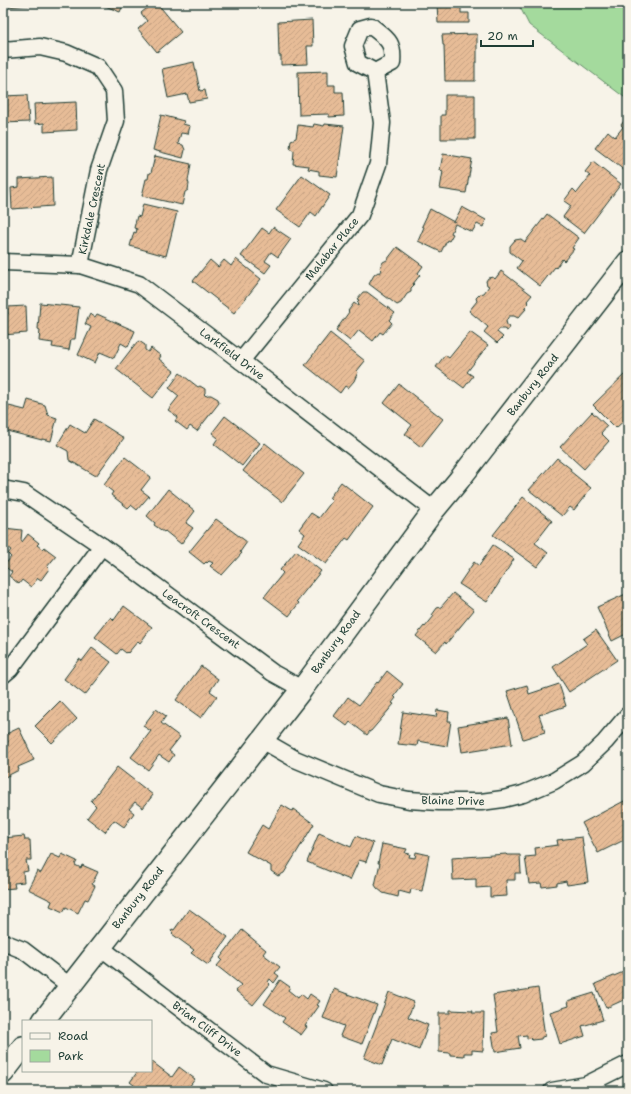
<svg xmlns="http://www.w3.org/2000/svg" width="631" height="1094" font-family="'Shantell Sans',sans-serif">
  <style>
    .green { fill: #a4da9d; stroke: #628c68 }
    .building { fill: url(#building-hatch); stroke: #1f3d34 }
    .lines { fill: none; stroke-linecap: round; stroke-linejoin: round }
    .minor-casing { stroke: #1f3d34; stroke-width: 19 }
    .tertiary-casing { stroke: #1f3d34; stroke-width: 24 }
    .minor { stroke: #f7f3e8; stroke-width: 16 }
    .tertiary { stroke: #f7f3e8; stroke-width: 21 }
    .labels { text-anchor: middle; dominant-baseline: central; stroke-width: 3; stroke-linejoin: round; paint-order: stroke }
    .street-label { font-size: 11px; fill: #1f3d34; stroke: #f7f3e8 }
  </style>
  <defs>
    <pattern id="building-hatch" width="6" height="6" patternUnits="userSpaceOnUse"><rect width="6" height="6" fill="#e7bc97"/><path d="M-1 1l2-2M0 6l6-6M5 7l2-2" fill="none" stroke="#c6a283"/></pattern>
  </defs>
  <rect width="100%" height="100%" fill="#f7f3e8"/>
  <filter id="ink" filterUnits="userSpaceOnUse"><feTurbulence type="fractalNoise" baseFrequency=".025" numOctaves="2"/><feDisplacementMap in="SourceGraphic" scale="8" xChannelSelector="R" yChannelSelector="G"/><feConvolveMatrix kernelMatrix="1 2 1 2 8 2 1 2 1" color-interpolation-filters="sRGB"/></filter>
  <g filter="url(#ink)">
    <polygon class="green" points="518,3 628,3 628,100 529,25"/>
    <g class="building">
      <polygon points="3,3 30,3 30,5 6,7 6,5"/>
      <polygon points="38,3 63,3 63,4 38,6"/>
      <polygon points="98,3 124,3 120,12"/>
      <polygon points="153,3 157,3 181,32 157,52 138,29 147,21 141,13"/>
      <polygon points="437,3 473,3 473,6 461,6 461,13 469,13 469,23 438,23"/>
      <polygon points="312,20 313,46 307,46 308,64 281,65 281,56 279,56 278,22"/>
      <polygon points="477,34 477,62 475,62 475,81 445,81 444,45 443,45 442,35"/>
      <polygon points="194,62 200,91 205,90 207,99 189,102 187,94 168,98 162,69"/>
      <polygon points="328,71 328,85 335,85 335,92 343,92 344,116 329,117 329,114 299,115 298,72"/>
      <polygon points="27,95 29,122 3,123 3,96"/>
      <polygon points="445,95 475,95 475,139 441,139 441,115 445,115"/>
      <polygon points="76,102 77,130 44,132 44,123 35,124 34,104"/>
      <polygon points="161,115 184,121 183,124 190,126 188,134 181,133 178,144 183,145 185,150 183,158 153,150"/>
      <polygon points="628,116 628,165 624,170 595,148 608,131 615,137 623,127 621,125"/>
      <polygon points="314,124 324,126 325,124 344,126 337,177 319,175 319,171 308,169 309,166 293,164 294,151 290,148 291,140 296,138 298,125 313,127"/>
      <polygon points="443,154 472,159 466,193 440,189 443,171 440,170"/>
      <polygon points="155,156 191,164 188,181 189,184 188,190 185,192 182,205 142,196 146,179 148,179 149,173 151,173"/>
      <polygon points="593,162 621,184 584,233 563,217 571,206 564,201 573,189 577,193 590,176 585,172"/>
      <polygon points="302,175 330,195 316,216 311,212 300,227 276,210"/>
      <polygon points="52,177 53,206 12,209 11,188 19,187 19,179"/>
      <polygon points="143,204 177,212 166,256 130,246 134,232 136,233 137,229 134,228 137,216 140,217"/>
      <polygon points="462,207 486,220 483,227 477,224 472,232 455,224 451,233 453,234 449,241 447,240 441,252 418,241 424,227 422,226 430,209 454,222"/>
      <polygon points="547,214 579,238 572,248 574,249 564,261 562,259 556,268 555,267 540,286 517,268 522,261 510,252 510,246 515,240 521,239 525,242"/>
      <polygon points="273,227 291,239 278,257 271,252 265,261 271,265 265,273 241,256 262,228 269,233"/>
      <polygon points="397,247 423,266 418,273 420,275 413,284 414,285 411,288 411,292 407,294 401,303 397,305 369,284 374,275 378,272 380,273 382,270 380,268 383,262 387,260"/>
      <polygon points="236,259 261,279 234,313 193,281 210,260 218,267 224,260 231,266"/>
      <polygon points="501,271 532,295 527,301 529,303 524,308 526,309 518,318 514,316 509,316 506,321 507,325 510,327 507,331 504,329 499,329 497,332 503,337 497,343 484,332 488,327 469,311 477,301 476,298 480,294 484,293 489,286 487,285 486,281 488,278 493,277 495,279"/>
      <polygon points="363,292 367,292 395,313 389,320 392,323 383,334 380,332 373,341 359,330 350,341 336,330 349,312 348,311 354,303 358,306 359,303 357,302 359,300 357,299"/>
      <polygon points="40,303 79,307 75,339 71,339 69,350 52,347 53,343 39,341 40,330 38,329"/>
      <polygon points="26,306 27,333 3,335 3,314 8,314 7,307"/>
      <polygon points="90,314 95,317 97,314 135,331 128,347 121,343 114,358 100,352 95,363 78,355 91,327 85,324"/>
      <polygon points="470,332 488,345 467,372 473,376 464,388 436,367 445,355 449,358"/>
      <polygon points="330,333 365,361 357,371 358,372 354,381 348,388 345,386 340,393 305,365"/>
      <polygon points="139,341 145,345 145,350 148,352 151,348 161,356 159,359 174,371 153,398 116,369 136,343"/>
      <polygon points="627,372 628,373 628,417 616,428 593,405"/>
      <polygon points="180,373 198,387 200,386 205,389 205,393 204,394 206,396 208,395 211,395 218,399 219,403 197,431 190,426 187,430 175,421 178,417 168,410 179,396 169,388"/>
      <polygon points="399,384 443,419 421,447 405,434 412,425 384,403"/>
      <polygon points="28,400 45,405 48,415 57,418 51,441 42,439 42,440 3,430 9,406 25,410"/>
      <polygon points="592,412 607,426 601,433 609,441 584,469 560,447"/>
      <polygon points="225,416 260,443 242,466 214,444 218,438 212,433"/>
      <polygon points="94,419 124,438 96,476 69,460 68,451 57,445 70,424 85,433"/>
      <polygon points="265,443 304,474 282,502 243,471"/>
      <polygon points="125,457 151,477 141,490 149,496 137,510 131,505 128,508 111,495 113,492 104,485"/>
      <polygon points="557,458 571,469 570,471 591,488 574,510 570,507 562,516 529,490"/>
      <polygon points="341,482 373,507 349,540 346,538 326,564 298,544 305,534 299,529 311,513 319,518 332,501 329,498"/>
      <polygon points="168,489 195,511 186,523 193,528 181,544 165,531 164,532 154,525 155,523 147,516"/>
      <polygon points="523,497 552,521 535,543 548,553 537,567 493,535"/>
      <polygon points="216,519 247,542 240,552 242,553 222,575 210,566 213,563 209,561 207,563 206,562 204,564 189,552"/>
      <polygon points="4,528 22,530 21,540 22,542 28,534 39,543 37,545 42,549 44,547 56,556 47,567 49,569 41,580 38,578 31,587 22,580 19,584 9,576 12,572 4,566 11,557 8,554 11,550 8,548 3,547"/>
      <polygon points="493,545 514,559 487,602 459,584 474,562 479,566"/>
      <polygon points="296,551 321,571 297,601 299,603 289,616 264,597 283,573 280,570"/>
      <polygon points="453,593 474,610 446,644 445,642 436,652 416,636 424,626 425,627 434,616 432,615 437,608 441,607"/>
      <polygon points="628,593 628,626 627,626 628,633 612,641 597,607"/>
      <polygon points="124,606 152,627 140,643 138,641 128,653 127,652 126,653 121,649 117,654 95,637 111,617 114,620"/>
      <polygon points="596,630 617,660 569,692 553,667 587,644 583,639"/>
      <polygon points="92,648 111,662 85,695 64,679 79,659 82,661"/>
      <polygon points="201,666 218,679 210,691 217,696 201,718 176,700"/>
      <polygon points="387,671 403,684 394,696 396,698 392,703 394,704 371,731 370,731 367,735 350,722 347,726 334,716 348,697 359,705 377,682 378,683"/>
      <polygon points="559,684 566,706 539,715 545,732 523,739 507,691 527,685 529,694"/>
      <polygon points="60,701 77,719 52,743 35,726"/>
      <polygon points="156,709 166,716 161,723 180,737 169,751 174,755 169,762 159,755 148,770 131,757 151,731 143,726"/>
      <polygon points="437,710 449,712 448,721 451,721 447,746 418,741 417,746 398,744 403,712 436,717"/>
      <polygon points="508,718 512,744 462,752 458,726"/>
      <polygon points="19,728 34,760 18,767 19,770 3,778 3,745 8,742 4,735"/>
      <polygon points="117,767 153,795 143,808 135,802 129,809 134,813 124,827 114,820 105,832 87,818 96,806 91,801"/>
      <polygon points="628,799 628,838 598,853 582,823"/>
      <polygon points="282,805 292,811 293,809 314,824 284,873 278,876 271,871 271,866 246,852 262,825 268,829"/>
      <polygon points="319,833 351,847 356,836 373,843 366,862 359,860 350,880 307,862"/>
      <polygon points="24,836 25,840 30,840 31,860 26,860 28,871 23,872 24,882 14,883 15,888 3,889 4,838"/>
      <polygon points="582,837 588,882 567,885 566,881 557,883 557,885 542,887 541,883 529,884 525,857 536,856 535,848 558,845 557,840"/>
      <polygon points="382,844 407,849 405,853 410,854 409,857 415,858 416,852 429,855 422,891 411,889 410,894 399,891 398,897 383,893 377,888 375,885 380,863 378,863"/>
      <polygon points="51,854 60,858 62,854 77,861 75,865 81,868 82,865 98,872 92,884 95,886 88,900 85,899 78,913 66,907 63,912 50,906 52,901 28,889 37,871 41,873"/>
      <polygon points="506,854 507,855 520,855 521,873 515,873 515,880 506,880 507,896 490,897 490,887 476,888 476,879 453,880 452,858"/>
      <polygon points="189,909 228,937 208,965 191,953 194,950 172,934 173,933 171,931 172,929 174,930"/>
      <polygon points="242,930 266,950 263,954 280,967 275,973 279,976 274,983 270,979 268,982 270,984 253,1005 236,991 241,985 217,966 222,960 220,958"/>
      <polygon points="628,970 628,998 606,1008 595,984"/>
      <polygon points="280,980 290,987 288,990 298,998 301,994 307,999 310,994 320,1001 317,1005 319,1006 305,1026 307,1027 301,1035 282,1022 285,1018 264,1004"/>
      <polygon points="538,988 545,1036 542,1037 541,1039 532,1040 530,1038 527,1039 527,1035 518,1036 520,1048 495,1052 492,1033 498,1032 493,995"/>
      <polygon points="334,989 377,1005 362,1044 340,1036 344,1026 323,1018"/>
      <polygon points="389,992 414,1002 408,1017 428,1025 419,1050 392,1039 382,1065 364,1058"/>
      <polygon points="594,993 603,1020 582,1026 585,1036 560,1044 550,1012 569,1006 568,1001"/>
      <polygon points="450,1010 473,1011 472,1013 484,1013 483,1051 472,1050 472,1053 464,1053 464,1056 450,1055 450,1053 439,1052 439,1013 450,1013"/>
      <polygon points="151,1061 172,1077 179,1067 195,1079 186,1091 137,1091 139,1089 130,1082 138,1071 151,1071"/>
      <polygon points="202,1086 210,1091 198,1091"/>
    </g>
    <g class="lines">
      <defs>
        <g id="minor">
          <polyline points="3,50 40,47 66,53 98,67 114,91 116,121 99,170 80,265"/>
          <polyline points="3,262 80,265 139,284 241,361 434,510"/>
          <path d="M241,361L360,215L378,164L382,123L375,72L392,63C394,41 387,39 371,26L360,29L353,46L358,63L375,72"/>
          <polyline points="3,489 24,493 102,546 273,673 302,689"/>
          <polyline points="3,675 10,669 102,546"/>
          <polyline points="262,740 295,759 379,794 409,800 439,802 481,802 503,799 523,794 554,781 583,763 605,742 628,715"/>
          <polyline points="3,942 23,950 70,986"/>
          <polyline points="100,947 266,1074 324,1091"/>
          <polyline points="552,1091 586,1085 628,1064"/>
        </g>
        <g id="tertiary">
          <polyline points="43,1021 302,689 434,510 459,480 628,262"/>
          <polyline points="3,1073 23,1047"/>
        </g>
      </defs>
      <use href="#minor" class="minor-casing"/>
      <use href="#tertiary" class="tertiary-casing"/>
      <use href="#minor" class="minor"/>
      <use href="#tertiary" class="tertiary"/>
    </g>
  </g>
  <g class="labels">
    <g class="street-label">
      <text transform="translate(92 209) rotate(-78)">Kirkdale Crescent</text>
      <text transform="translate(332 249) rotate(-51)">Malabar Place</text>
      <text transform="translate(232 354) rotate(37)">Larkfield Drive</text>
      <text transform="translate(533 385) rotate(-52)">Banbury Road</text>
      <text transform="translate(201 619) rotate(36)">Leacroft Crescent</text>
      <text transform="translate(336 642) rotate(-54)">Banbury Road</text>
      <text transform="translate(453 801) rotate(1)">Blaine Drive</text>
      <text transform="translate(138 898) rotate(-52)">Banbury Road</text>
      <text transform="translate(207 1029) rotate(37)">Brian Cliff Drive</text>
    </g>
  </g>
  <rect width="631" height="1094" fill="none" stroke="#f7f3e8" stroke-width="16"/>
  <rect x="8" y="8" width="615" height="1078" fill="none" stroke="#1f3d34" stroke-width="1.5" filter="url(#ink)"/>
  <rect x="22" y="1020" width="130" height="52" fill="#f7f3e8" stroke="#a1aaa0"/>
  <rect x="30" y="1033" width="20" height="6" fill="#f7f3e8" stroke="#a1aaa0"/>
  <text x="58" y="1040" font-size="12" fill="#1f3d34">Road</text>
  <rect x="30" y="1050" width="20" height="12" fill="#a4da9d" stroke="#a1aaa0"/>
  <text x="58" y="1060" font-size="12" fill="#1f3d34">Park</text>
  <path d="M481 40v6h52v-6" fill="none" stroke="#1f3d34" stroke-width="2"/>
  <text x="487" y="40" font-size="12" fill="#1f3d34" stroke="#f7f3e8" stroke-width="3" paint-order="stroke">20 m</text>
</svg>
